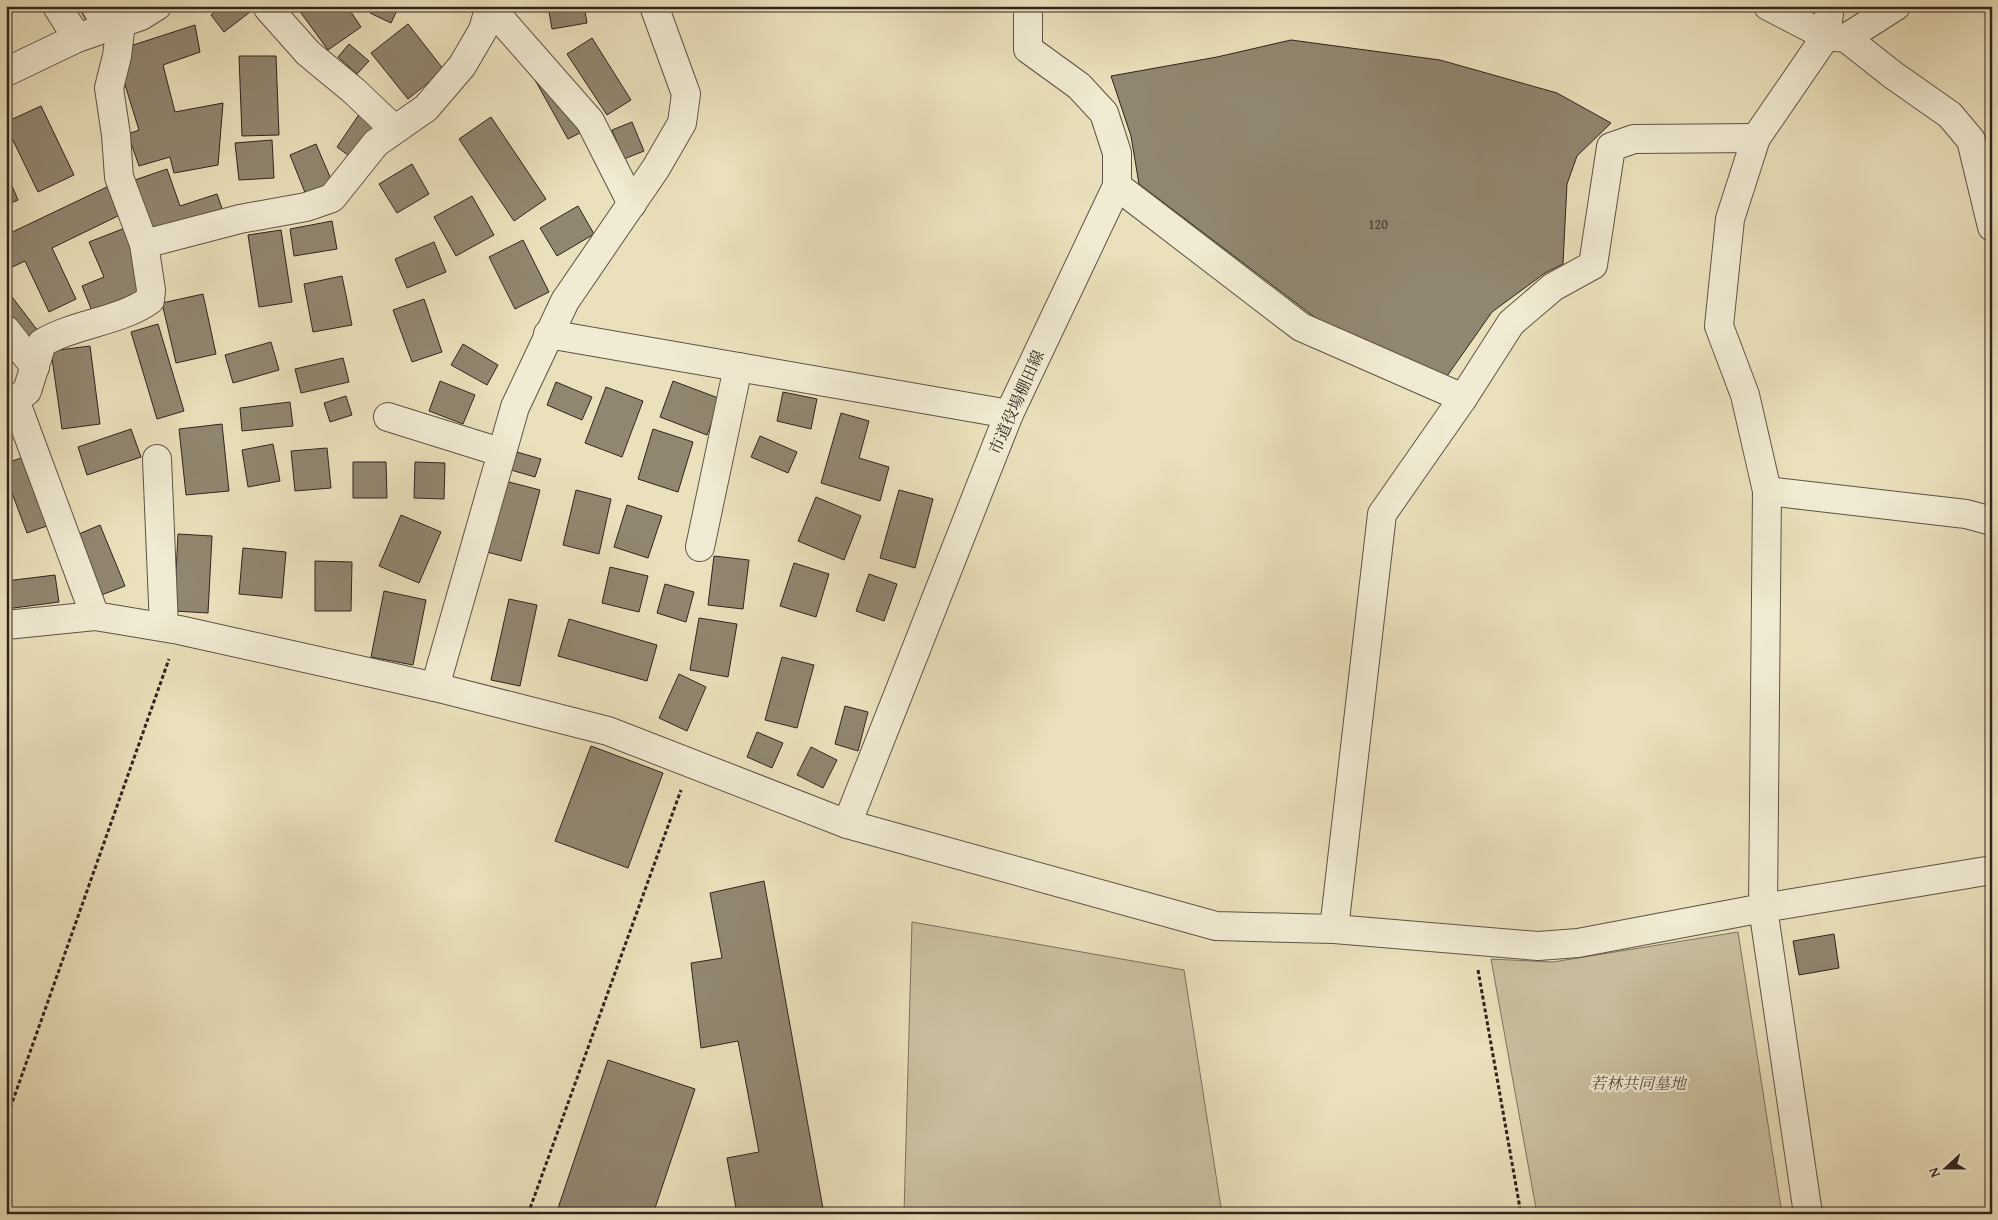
<svg xmlns="http://www.w3.org/2000/svg" width="1998" height="1220" font-family="'Gentium Book Plus','Noto Serif JP',serif">
  <style>
    .green { fill: #cac0a0; stroke: #7d7260 }
    .building { fill: #918670; stroke: #30241f }
    .lines { fill: none; stroke-linecap: round; stroke-linejoin: round }
    .pedestrian-casing { stroke: #5e5346; stroke-width: 29 }
    .minor-casing { stroke: #5e5346; stroke-width: 30 }
    .tertiary-casing { stroke: #5e5346; stroke-width: 30 }
    .path { stroke: #30241f; stroke-width: 3; stroke-dasharray: 4 2.5; stroke-linecap: butt }
    .pedestrian { stroke: #f1ebd3; stroke-width: 26 }
    .minor { stroke: #f1ebd3; stroke-width: 28 }
    .tertiary { stroke: #f1ebd3; stroke-width: 28 }
    .labels { text-anchor: middle; dominant-baseline: central; stroke-width: 4.5; stroke-linejoin: round; paint-order: stroke }
    .number-label { font-size: 14px; fill: #483c33 }
    .street-label { font-size: 16px; fill: #30241f; stroke: #f1ebd3 }
    .park-label { font-size: 16px; font-style: italic; fill: #564b3f; stroke: #f1ebd3 }
  </style>
  <rect width="100%" height="100%" fill="#eae0bb"/>
  <filter id="stains"><feTurbulence type="fractalNoise" baseFrequency=".004" numOctaves="4"/><feColorMatrix values="0 0 0 0 .2 0 0 0 0 .09 0 0 0 0 .02 0 0 0 .5 -.17"/></filter>
  <radialGradient id="worn" r=".72"><stop offset=".6" stop-color="#630" stop-opacity="0"/><stop offset="1" stop-color="#630" stop-opacity=".3"/></radialGradient>
  <g class="green">
    <polygon points="912,922 1184,970 1222,1214 904,1214"/>
    <polygon points="1738,932 1782,1214 1537,1214 1491,959 1553,962"/>
  </g>
  <g class="building">
    <polygon points="222,6 246,6 250,12 224,32 211,15"/>
    <polygon points="296,6 347,6 361,27 328,50"/>
    <polygon points="372,6 399,6 391,23 370,13"/>
    <polygon points="548,6 584,6 587,23 552,29"/>
    <polygon points="408,24 444,70 408,99 371,53"/>
    <polygon points="195,25 200,52 163,65 175,112 223,103 218,165 174,173 170,157 139,166 128,134 139,130 122,75 127,47"/>
    <polygon points="592,38 631,100 607,115 567,54"/>
    <polygon points="1291,40 1440,60 1557,93 1611,123 1577,156 1567,184 1563,264 1545,273 1492,312 1445,379 1317,319 1139,184 1131,136 1111,76 1217,57"/>
    <polygon points="349,44 369,61 357,74 338,57"/>
    <polygon points="239,56 276,56 279,135 242,136"/>
    <polygon points="547,74 580,133 568,139 535,80"/>
    <polygon points="41,106 74,175 38,192 6,126 6,122"/>
    <polygon points="360,113 380,126 356,161 337,147"/>
    <polygon points="491,117 546,199 514,221 459,139"/>
    <polygon points="632,122 644,151 624,159 612,130"/>
    <polygon points="272,140 274,178 239,180 235,143"/>
    <polygon points="316,144 333,184 306,195 290,155"/>
    <polygon points="412,164 429,194 397,213 379,184"/>
    <polygon points="167,169 180,206 217,194 225,217 152,241 132,181"/>
    <polygon points="6,172 18,200 6,205"/>
    <polygon points="109,186 122,214 52,248 76,299 49,312 25,261 6,270 6,235"/>
    <polygon points="472,196 494,235 456,256 434,217"/>
    <polygon points="578,206 594,234 557,256 540,228"/>
    <polygon points="332,221 337,249 294,256 290,229"/>
    <polygon points="125,228 149,288 92,311 82,286 104,277 89,242"/>
    <polygon points="281,230 292,302 259,307 248,235"/>
    <polygon points="523,240 549,292 515,309 489,257"/>
    <polygon points="434,242 446,272 407,288 395,259"/>
    <polygon points="342,276 352,325 313,332 304,284"/>
    <polygon points="6,289 38,331 16,347 6,333"/>
    <polygon points="203,294 216,354 176,363 162,303"/>
    <polygon points="424,299 442,352 412,362 393,310"/>
    <polygon points="158,324 184,411 157,419 131,332"/>
    <polygon points="271,342 279,370 233,383 225,355"/>
    <polygon points="463,344 498,365 487,385 451,365"/>
    <polygon points="90,346 100,424 62,429 51,351"/>
    <polygon points="343,358 349,382 301,393 295,369"/>
    <polygon points="440,381 475,395 463,424 429,411"/>
    <polygon points="673,381 721,399 707,435 660,417"/>
    <polygon points="556,382 592,397 582,420 547,405"/>
    <polygon points="606,387 643,401 622,457 585,443"/>
    <polygon points="783,392 817,399 811,429 777,421"/>
    <polygon points="346,396 352,415 330,422 324,403"/>
    <polygon points="290,402 293,426 242,431 240,408"/>
    <polygon points="841,413 869,421 859,458 889,467 880,501 821,483"/>
    <polygon points="222,424 229,491 186,495 179,429"/>
    <polygon points="131,429 141,457 87,475 78,447"/>
    <polygon points="653,429 693,442 678,492 638,479"/>
    <polygon points="760,436 797,452 788,473 751,457"/>
    <polygon points="273,444 280,481 248,487 242,450"/>
    <polygon points="327,448 331,488 295,491 291,451"/>
    <polygon points="517,452 541,459 535,477 511,470"/>
    <polygon points="33,454 58,522 27,533 6,477 6,463"/>
    <polygon points="353,462 386,462 387,498 353,498"/>
    <polygon points="415,462 445,463 444,499 414,498"/>
    <polygon points="505,481 540,490 521,561 487,552"/>
    <polygon points="576,490 611,499 599,554 563,545"/>
    <polygon points="899,490 933,499 915,568 880,558"/>
    <polygon points="816,497 861,516 844,560 798,541"/>
    <polygon points="627,505 662,516 648,558 614,547"/>
    <polygon points="401,515 441,532 419,583 379,566"/>
    <polygon points="100,525 125,586 91,599 67,539"/>
    <polygon points="178,534 212,536 208,613 174,611"/>
    <polygon points="243,548 286,552 282,598 239,594"/>
    <polygon points="714,556 749,560 743,609 708,605"/>
    <polygon points="315,561 352,562 351,611 315,611"/>
    <polygon points="794,563 829,574 816,617 780,606"/>
    <polygon points="610,567 648,576 639,612 602,603"/>
    <polygon points="869,574 897,584 884,621 856,611"/>
    <polygon points="55,575 59,602 6,609 6,581"/>
    <polygon points="665,584 694,592 686,622 657,613"/>
    <polygon points="384,591 426,600 413,665 371,657"/>
    <polygon points="509,599 537,605 520,686 491,680"/>
    <polygon points="699,618 737,624 728,677 690,670"/>
    <polygon points="569,619 657,645 647,681 558,656"/>
    <polygon points="782,657 814,665 797,728 765,720"/>
    <polygon points="679,674 706,687 687,731 659,718"/>
    <polygon points="845,706 868,712 858,751 835,744"/>
    <polygon points="757,732 783,743 772,768 747,757"/>
    <polygon points="591,746 663,773 628,868 555,841"/>
    <polygon points="811,747 837,760 823,788 797,775"/>
    <polygon points="764,881 824,1214 737,1214 727,1158 759,1152 738,1041 701,1048 691,963 722,958 710,893"/>
    <polygon points="1834,934 1839,968 1799,975 1793,941"/>
    <polygon points="608,1060 695,1089 653,1214 556,1214"/>
  </g>
  <g class="lines">
    <defs>
      <polyline id="pedestrian" points="94,6 107,28"/>
      <g id="minor">
        <polyline points="57,6 77,38"/>
        <polyline points="1768,6 1826,36 1846,38 1893,75 1950,115 1971,140 1992,227"/>
        <polyline points="490,7 590,121 632,204"/>
        <polyline points="268,8 308,53 354,91 394,129"/>
        <polyline points="121,23 117,56 109,88 116,135 119,177 144,244"/>
        <polyline points="1846,38 1896,6"/>
        <polyline points="1117,186 1301,327 1463,398 1382,514 1334,929"/>
        <polyline points="6,330 35,367"/>
        <polyline points="548,334 1009,414"/>
        <polyline points="1463,398 1511,323 1553,287 1593,265 1611,147 1634,139 1756,138"/>
        <polyline points="15,400 95,616"/>
        <path d="M6,403L15,400L27,391L42,343C76,323 119,322 150,300L151,290L144,244L240,219L306,207L332,198L376,143L426,108L462,66L483,30L490,6"/>
        <polyline points="388,417 500,452"/>
        <polyline points="157,459 164,627"/>
        <polyline points="1767,491 1966,514 1992,521"/>
        <polyline points="700,547 738,367"/>
        <polyline points="6,625 95,616 179,630 435,687 608,731 847,824 1216,926 1334,929 1538,946 1578,943 1763,908 1992,870"/>
        <polyline points="435,687 515,407 565,301 656,168 682,123 686,94 654,6"/>
        <polyline points="847,824 1009,414 1117,186 1117,153 1104,113 1079,86 1028,49 1028,6"/>
        <polyline points="1808,1214 1763,908 1767,491 1745,395 1719,326 1730,219 1756,138 1826,36 1830,6"/>
      </g>
      <polyline id="tertiary" points="6,72 77,38 141,16 157,6"/>
    </defs>
    <use href="#pedestrian" class="pedestrian-casing"/>
    <use href="#minor" class="minor-casing"/>
    <use href="#tertiary" class="tertiary-casing"/>
    <g class="path">
      <polyline points="1478,970 1521,1214"/>
      <polyline points="6,1120 169,659"/>
      <polyline points="528,1214 681,790"/>
    </g>
    <use href="#pedestrian" class="pedestrian"/>
    <use href="#minor" class="minor"/>
    <use href="#tertiary" class="tertiary"/>
  </g>
  <g class="labels">
    <g class="number-label">
      <text x="1378" y="224">120</text>
    </g>
    <g class="street-label">
      <text transform="translate(1016 402) rotate(-66)">市道役場棚田線</text>
    </g>
    <g class="park-label">
      <text x="1638" y="1083">若林共同墓地</text>
    </g>
  </g>
  <rect width="1998" height="1220" fill="none" stroke="#eae0bb" stroke-width="25"/>
  <rect x="8" y="8" width="1983" height="1205" fill="none" stroke="#30241f" stroke-width="2.5"/>
  <rect x="12" y="12" width="1973" height="1195" fill="none" stroke="#30241f"/>
  <g transform="translate(1946 1168) rotate(249)" stroke="#f1ebd3" stroke-width="4" paint-order="stroke">
  <path d="M0-4L9 19L0 12L-9 19Z" fill="#30241f"/>
  <text y="-8" font-size="14" font-weight="bold" text-anchor="middle" fill="#30241f">N</text>
  </g>
  <rect width="100%" height="100%" filter="url(#stains)"/>
  <rect width="100%" height="100%" fill="url(#worn)"/>
</svg>
